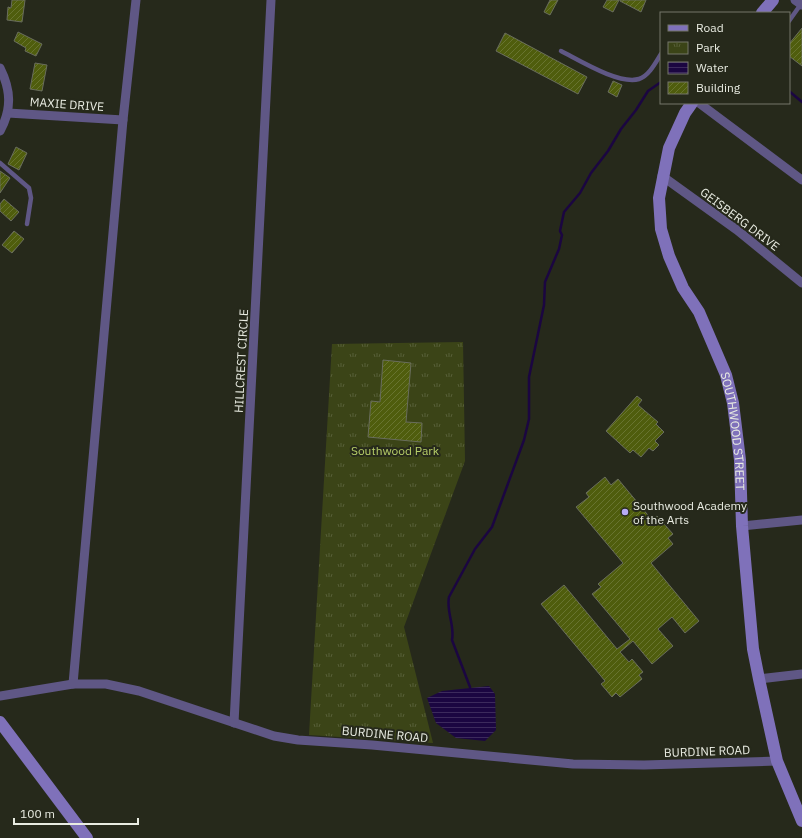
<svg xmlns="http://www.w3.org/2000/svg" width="802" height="838" font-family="'IBM Plex Sans',sans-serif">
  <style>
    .park { fill: url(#park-tufts) }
    .water { fill: url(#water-rules) }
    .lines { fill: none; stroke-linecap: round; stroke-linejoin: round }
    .stream { stroke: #1b0641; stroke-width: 2.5 }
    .building { fill: url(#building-hatch); stroke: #696d5d }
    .lane { stroke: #5f5785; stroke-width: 4.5 }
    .street { stroke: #5f5785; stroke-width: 9 }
    .secondary { stroke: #7f71ba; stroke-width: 12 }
    .poi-dot { fill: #b8abf7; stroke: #26291b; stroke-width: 1.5 }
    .labels { text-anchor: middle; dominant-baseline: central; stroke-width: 4; stroke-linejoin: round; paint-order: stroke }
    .street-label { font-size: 12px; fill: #e9ece2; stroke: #26291b }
    .park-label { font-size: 12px; fill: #b7ce68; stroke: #26291b }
    .poi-label { font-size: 12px; fill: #e9ece2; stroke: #26291b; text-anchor: start }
  </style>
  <defs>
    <pattern id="park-tufts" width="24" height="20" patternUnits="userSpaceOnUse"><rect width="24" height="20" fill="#3b4417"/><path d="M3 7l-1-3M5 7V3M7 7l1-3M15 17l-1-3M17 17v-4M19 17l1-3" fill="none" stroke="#575f38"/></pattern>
    <pattern id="water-rules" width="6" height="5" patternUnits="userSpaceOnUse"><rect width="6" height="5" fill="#1b0641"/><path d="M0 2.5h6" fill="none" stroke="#3c2a5c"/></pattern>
    <pattern id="building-hatch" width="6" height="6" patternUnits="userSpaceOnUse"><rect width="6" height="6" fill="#4f5d0d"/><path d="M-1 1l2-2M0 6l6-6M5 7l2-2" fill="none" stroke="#687430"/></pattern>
  </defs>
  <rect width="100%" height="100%" fill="#26291b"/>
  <polygon class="park" points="463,342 465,461 404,627 433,743 309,735 332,344"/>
  <polygon class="water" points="489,686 495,694 496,730 485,741 456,738 436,723 427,698 442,691"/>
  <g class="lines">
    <g class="stream">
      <polyline points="789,91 802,102"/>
      <path d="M470,687L452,640C455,626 446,611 449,597L475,549L492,527L524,440L529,419V377L544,305L545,282L559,249L562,235L560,231L564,212L580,193L591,173L608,151L621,129L636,110L648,91L661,82"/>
    </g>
  </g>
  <g class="building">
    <polygon points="12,0 25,0 22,22 7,20 8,7 11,8"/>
    <polygon points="550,0 558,0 550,15 544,12"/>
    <polygon points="607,0 619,0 613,12 603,7"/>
    <polygon points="620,0 646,0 641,12 620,1"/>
    <polygon points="802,28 802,66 789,56 789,44"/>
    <polygon points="18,32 42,44 36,56 25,51 26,48 14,41"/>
    <polygon points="505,33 587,77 578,94 496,51"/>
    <polygon points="35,63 47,65 42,91 30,89"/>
    <polygon points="613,81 622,85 617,97 608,92"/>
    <polygon points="16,147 27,153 19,170 8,164"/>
    <polygon points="0,171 10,178 0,193"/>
    <polygon points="4,199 19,212 11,221 0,211 0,204"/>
    <polygon points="14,231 24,239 12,253 2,245"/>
    <polygon points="383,360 411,363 406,422 422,423 421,442 368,437 371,401 380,402"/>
    <polygon points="637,396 642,400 638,405 658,422 656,424 664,432 655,441 659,445 653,451 649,448 641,457 633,450 630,453 606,431"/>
    <polygon points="605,477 611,485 618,479 652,520 657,516 673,534 668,538 673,544 651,563 699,621 685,633 672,617 658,629 673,646 652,664 633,641 620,652 629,662 632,659 643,672 639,675 642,679 620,697 616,693 612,697 601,684 605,681 541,604 564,585 617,649 630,639 592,594 601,587 598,584 623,563 576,507 589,497 586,493"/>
  </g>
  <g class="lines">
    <g class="lane">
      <polyline points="789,21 801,4"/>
      <path d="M561,51C579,60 619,85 639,79C649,76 656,62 661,54"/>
      <polyline points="0,163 29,188 31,198 27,224"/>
    </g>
    <g class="street">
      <polyline points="795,0 802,5"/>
      <path d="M0,68C11,90 12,109 0,131"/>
      <polyline points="699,103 802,180"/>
      <polyline points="8,113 123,120"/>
      <polyline points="662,176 737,230 802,283"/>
      <polyline points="742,526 802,520"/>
      <polyline points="759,679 802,674"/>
      <polyline points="73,684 123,120 136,0"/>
      <polyline points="0,696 73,684 106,684 139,691 274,736 298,740 372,745 573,764 644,765 777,761"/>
      <polyline points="234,723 271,0"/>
    </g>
    <g class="secondary">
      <polyline points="762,13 773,0"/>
      <path id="s1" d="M692,103L685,113L669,148L659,198L661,229L669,256L683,288L699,312L726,375L733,403L740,460L742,526L753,649L759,679L777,761L802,821"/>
      <polyline points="0,722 87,838"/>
    </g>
  </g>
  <circle class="poi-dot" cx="625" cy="512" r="4"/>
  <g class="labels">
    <g class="street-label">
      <text transform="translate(67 104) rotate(4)">MAXIE DRIVE</text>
      <text transform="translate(740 219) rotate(37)">GEISBERG DRIVE</text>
      <text transform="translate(241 361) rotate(-87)">HILLCREST CIRCLE</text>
      <text stroke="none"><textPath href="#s1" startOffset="350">SOUTHWOOD STREET</textPath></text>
      <text transform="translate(385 734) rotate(5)">BURDINE ROAD</text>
      <text transform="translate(707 751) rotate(-2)">BURDINE ROAD</text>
    </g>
    <g class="park-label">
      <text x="395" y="450">Southwood Park</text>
    </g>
    <g class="poi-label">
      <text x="633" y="505">Southwood Academy<tspan x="633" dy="14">of the Arts</tspan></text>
    </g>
  </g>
  <rect x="660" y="12" width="130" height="92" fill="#26291b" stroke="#74776b"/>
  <rect x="668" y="25" width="20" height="6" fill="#7f71ba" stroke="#74776b"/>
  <text x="696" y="32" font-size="12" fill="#e9ece2">Road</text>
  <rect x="668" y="42" width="20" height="12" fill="url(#park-tufts)" stroke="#74776b"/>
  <text x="696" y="52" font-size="12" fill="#e9ece2">Park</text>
  <rect x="668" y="62" width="20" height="12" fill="url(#water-rules)" stroke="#74776b"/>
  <text x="696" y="72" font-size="12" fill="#e9ece2">Water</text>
  <rect x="668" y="82" width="20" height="12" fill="url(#building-hatch)" stroke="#74776b"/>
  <text x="696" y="92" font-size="12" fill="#e9ece2">Building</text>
  <path d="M14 818v6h124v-6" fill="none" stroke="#e9ece2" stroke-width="2"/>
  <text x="20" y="818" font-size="12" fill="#e9ece2" stroke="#26291b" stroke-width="3" paint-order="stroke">100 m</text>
</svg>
